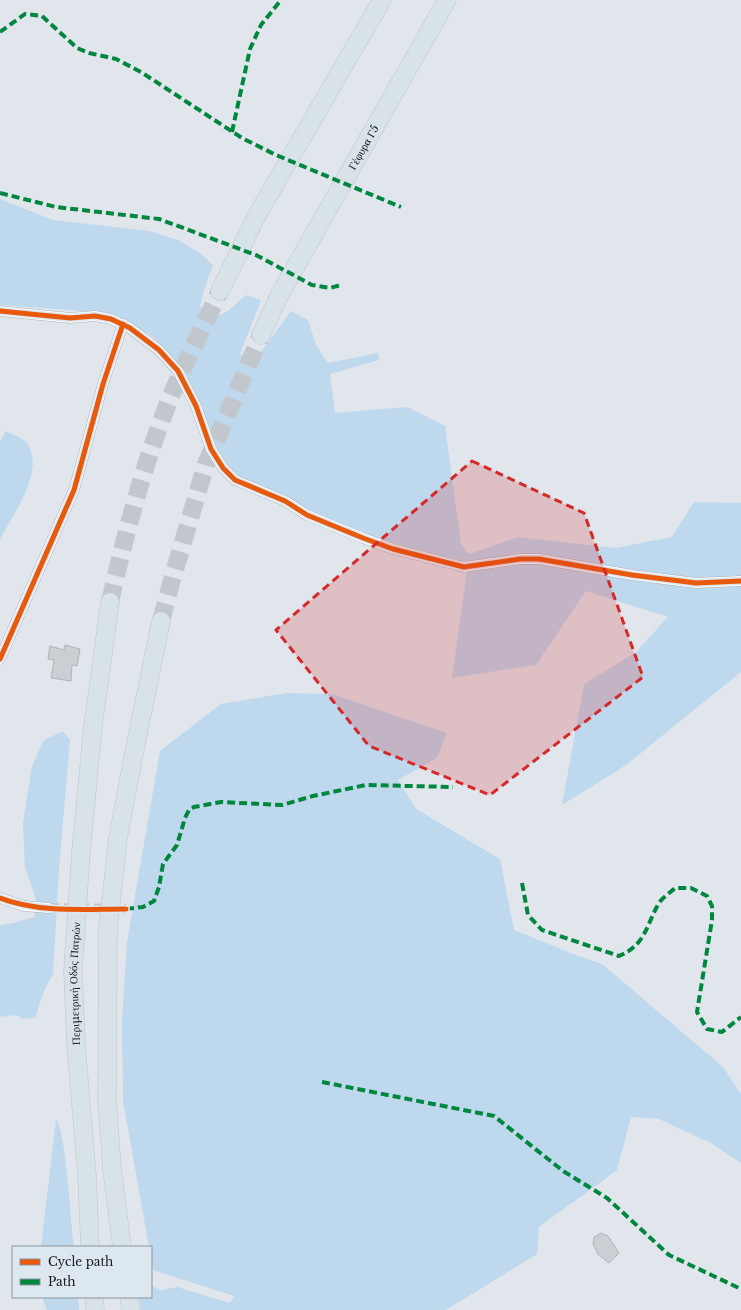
<svg xmlns="http://www.w3.org/2000/svg" width="741" height="1310" font-family="'Libre Baskerville',serif">
  <style>
    .green { fill: #bed8ed }
    .building { fill: #cacfd4; stroke: #b0b4b8 }
    .lines { fill: none; stroke-linecap: round; stroke-linejoin: round }
    .street-tunnel { stroke: #c2c7cd; stroke-width: 10; stroke-dasharray: 10 5; stroke-linecap: butt }
    .highway-tunnel { stroke: #c2c7cd; stroke-width: 18; stroke-dasharray: 18 9; stroke-linecap: butt }
    .street-casing { stroke: #abb0b4; stroke-width: 11 }
    .highway-casing { stroke: #c1c4c6; stroke-width: 19 }
    .street { stroke: #fafbfc; stroke-width: 10 }
    .highway { stroke: #d8e2e9; stroke-width: 18 }
    .quiet { stroke: #00873e; stroke-width: 4; stroke-dasharray: 8 4; stroke-linecap: butt }
    .cycleway-casing { stroke: #dce7f0; stroke-width: 8 }
    .cycleway { stroke: #e8590c; stroke-width: 5 }
    .marked { fill: #d62828; fill-opacity: 0.2; stroke: #d62828; stroke-width: 3; stroke-dasharray: 8 5; stroke-linejoin: round }
    .labels { text-anchor: middle; dominant-baseline: central; stroke-width: 3; stroke-linejoin: round; paint-order: stroke }
    .street-label { font-size: 11px; fill: #15191c; stroke: #dce7f0 }
  </style>
  <rect width="100%" height="100%" fill="#e0e6ec"/>
  <g class="green">
    <path d="M0,199L53,220L149,231L178,240L200,253L213,265L204,290L200,306L213,318L228,311L246,295L261,300L240,354L253,362L291,311L308,320L316,345L328,363L378,353L379,360L330,374L335,413L407,407L445,426L461,544L469,554L518,537L615,548L672,537L694,502L741,503V672L626,765L562,805L584,684L636,652L668,617L586,591L536,665L452,678L468,562C450,561 432,554 415,549C353,532 296,506 238,479L229,469L218,452L168,352L152,336L118,317L97,312L0,305Z"/>
    <path d="M6,431C11,434 23,438 27,443C46,471 13,514 0,539V442Z"/>
    <polygon points="287,693 332,694 447,733 437,758 398,780 416,809 500,859 514,930 573,954 602,964 723,1067 741,1094 741,1163 711,1143 659,1119 631,1117 617,1170 539,1227 537,1254 446,1310 141,1310 139,1297 151,1297 151,1286 161,1290 177,1287 230,1303 234,1296 153,1270 151,1247 149,1247 123,1101 122,1021 127,942 160,751 221,704"/>
    <polygon points="63,731 70,740 59,869 53,974 43,993 35,1018 22,1019 17,1015 0,1017 0,925 13,923 35,917 36,899 25,868 23,823 32,766 44,740"/>
    <path d="M56,1120C66,1129 71,1227 74,1247H41Z"/>
    <polygon points="42,1297 78,1297 79,1310 47,1310"/>
  </g>
  <g class="building">
    <polygon points="65,645 80,649 77,666 72,665 71,681 51,678 54,660 48,659 50,646 64,650"/>
    <polygon points="601,1233 608,1236 619,1253 609,1263 598,1254 593,1244 594,1237"/>
  </g>
  <g class="lines">
    <polyline class="street-tunnel" points="49,908 126,909"/>
    <g class="highway-tunnel">
      <path d="M110,602C125,535 143,466 169,401C184,364 203,328 220,291"/>
      <polyline points="161,621 171,583 206,464 261,335"/>
    </g>
    <defs>
      <g id="street">
        <polyline points="0,311 70,318 95,316 111,319 130,328 159,350 178,371 196,406 211,449 223,468 235,480 285,501 307,515 363,538 393,549 464,567 520,559 539,559 632,575 696,583 741,581"/>
        <polyline points="0,659 74,490 103,384 123,324"/>
        <polyline points="0,898 24,906 49,908"/>
      </g>
      <g id="highway">
        <polyline points="220,291 256,217 382,0"/>
        <path id="s1" d="M261,335L280,294L447,0"/>
        <path id="s2" d="M90,1247L87,1176L76,1045L73,970L81,852L93,726L110,602"/>
        <polyline points="122,1247 112,1169 107,1099 108,929 118,838 134,753 161,621"/>
        <polyline points="94,1297 95,1310"/>
        <polyline points="129,1297 131,1310"/>
      </g>
    </defs>
    <use href="#street" class="street-casing"/>
    <use href="#highway" class="highway-casing"/>
    <use href="#street" class="street"/>
    <use href="#highway" class="highway"/>
    <g class="quiet">
      <polyline points="0,32 25,14 42,16 77,48 89,53 116,59 141,72 242,138 276,155 401,207"/>
      <polyline points="232,132 250,49 261,25 281,0"/>
      <polyline points="0,193 56,207 159,219 256,255 312,285 330,288 341,285"/>
      <path d="M522,883L528,915L542,930L619,956C646,945 646,925 659,903C663,897 670,893 675,888H691L707,896L712,906V920L697,1012L707,1029L722,1032L741,1017"/>
      <polyline points="126,909 143,907 154,901 159,887 163,864 177,845 185,818 189,810 194,807 221,802 282,805 313,796 366,785 453,787"/>
      <polyline points="322,1082 494,1116 563,1171 607,1198 669,1255 741,1289"/>
    </g>
    <defs>
      <g id="cycleway">
        <polyline points="0,311 70,318 95,316 111,319 130,328 159,350 178,371 196,406 211,449 223,468 235,480 285,501 307,515 363,538 393,549 464,567 520,559 539,559 632,575 696,583 741,581"/>
        <polyline points="0,659 74,490 103,384 123,324"/>
        <path d="M0,898C39,913 85,909 126,909"/>
      </g>
    </defs>
    <use href="#cycleway" class="cycleway-casing"/>
    <use href="#cycleway" class="cycleway"/>
  </g>
  <path class="marked" d="M472,461L584,513L643,677L490,795L369,746L276,630Z"/>
  <g class="labels">
    <g class="street-label">
      <text stroke="none"><textPath href="#s1" startOffset="214">Γέφυρα Γ5</textPath></text>
      <text stroke="none"><textPath href="#s2" startOffset="264">Περιμετρική Οδός Πατρών</textPath></text>
    </g>
  </g>
  <rect x="12" y="1246" width="140" height="52" fill="#dce7f0" stroke="#8c959b"/>
  <rect x="20" y="1259" width="20" height="6" fill="#e8590c" stroke="#8c959b"/>
  <text x="48" y="1266" font-size="12" fill="#15191c">Cycle path</text>
  <rect x="20" y="1279" width="20" height="6" fill="#00873e" stroke="#8c959b"/>
  <text x="48" y="1286" font-size="12" fill="#15191c">Path</text>
</svg>
